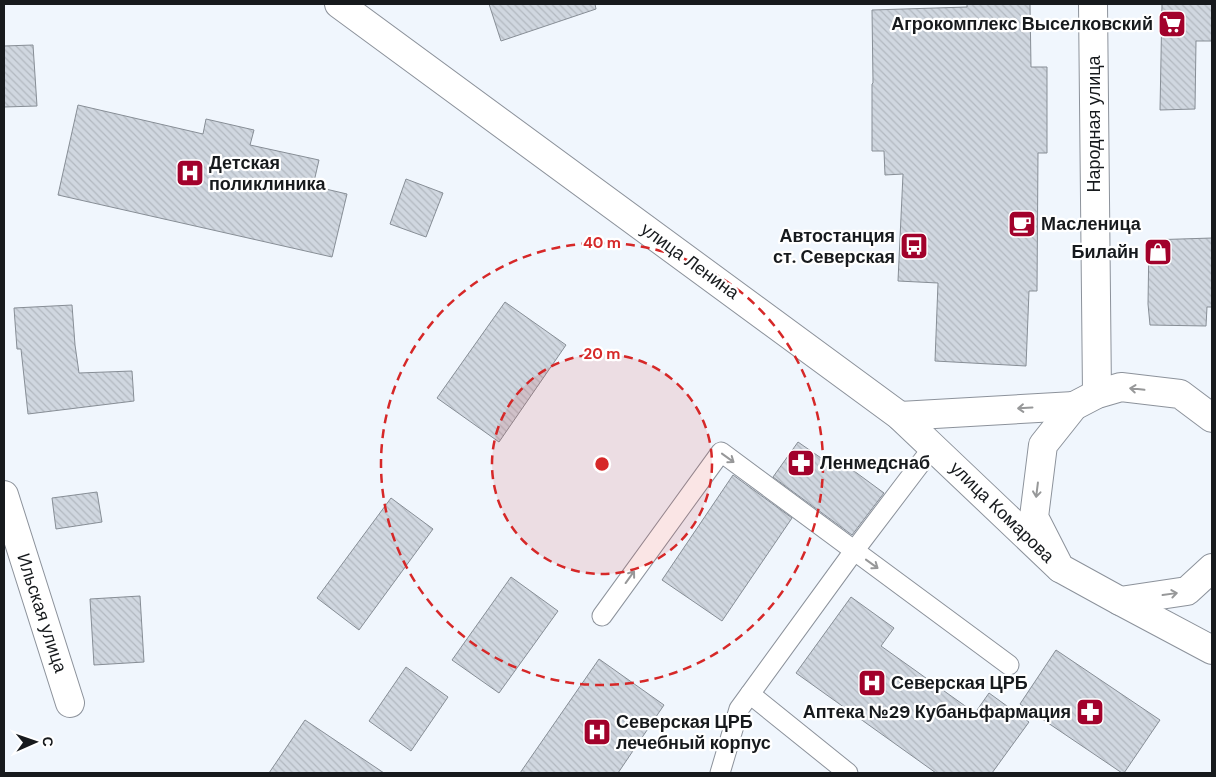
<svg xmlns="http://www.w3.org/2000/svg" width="1216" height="777" font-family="'DM Sans',sans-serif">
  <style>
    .building { fill: url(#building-back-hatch); stroke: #878e96 }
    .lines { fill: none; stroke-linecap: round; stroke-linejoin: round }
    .service-casing { stroke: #8c929b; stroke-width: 21 }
    .minor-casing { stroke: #8c929b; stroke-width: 30 }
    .tertiary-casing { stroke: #8c929b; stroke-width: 30 }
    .service { stroke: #fff; stroke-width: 19 }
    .minor { stroke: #fff; stroke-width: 28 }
    .tertiary { stroke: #fff; stroke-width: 28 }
    .oneway { stroke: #979899 }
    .ring { fill: none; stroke: #d62828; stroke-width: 2.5; stroke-dasharray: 9 6 }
    .labels { text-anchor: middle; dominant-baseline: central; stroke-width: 4.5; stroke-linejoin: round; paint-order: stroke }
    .poi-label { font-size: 18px; font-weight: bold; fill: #171a1d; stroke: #fff; text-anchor: start }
    .street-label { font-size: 18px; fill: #171a1d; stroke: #fff }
    .centre { fill: #d62828; stroke: #fff; stroke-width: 2.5 }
    .ring-label { font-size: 15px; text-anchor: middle; font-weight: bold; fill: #d62828; stroke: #fff; stroke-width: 4.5; stroke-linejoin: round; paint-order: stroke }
  </style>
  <defs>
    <pattern id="building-back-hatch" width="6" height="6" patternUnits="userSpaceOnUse" patternTransform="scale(1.25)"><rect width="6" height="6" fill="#d0d7e0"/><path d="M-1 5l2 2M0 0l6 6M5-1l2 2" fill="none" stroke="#b2b8c0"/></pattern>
  </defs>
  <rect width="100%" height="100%" fill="#f0f6fd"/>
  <g class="building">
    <polygon points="489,4 595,4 596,9 501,41"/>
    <polygon points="967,4 1030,4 1031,67 1047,67 1047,153 1038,153 1037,291 1029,291 1026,366 935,361 938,283 898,281 903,174 885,175 884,151 872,151 872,84 873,83 872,10 967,7"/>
    <polygon points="1162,4 1212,4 1212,41 1196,41 1195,109 1160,110"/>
    <polygon points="33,45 37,106 4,107 4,46"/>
    <polygon points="78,105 203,134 206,119 254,130 250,145 319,160 313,186 347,194 332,257 58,195"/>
    <polygon points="406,179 443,193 426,237 390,224"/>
    <polygon points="1212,238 1212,307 1207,307 1206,326 1150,325 1148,304 1149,240"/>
    <polygon points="505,302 566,345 499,442 437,398"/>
    <polygon points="72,305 75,345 79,373 132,371 134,401 28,414 21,349 17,349 14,308"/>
    <polygon points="798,442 834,467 839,460 884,493 852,535 773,477"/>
    <polygon points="733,475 792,518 722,621 662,580"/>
    <polygon points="97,492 102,522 56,529 52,498"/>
    <polygon points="391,498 433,529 359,630 317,598"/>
    <polygon points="511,577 558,611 499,693 452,660"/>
    <polygon points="140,596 144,662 94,665 90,599"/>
    <polygon points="851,597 894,628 881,646 975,713 989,693 1029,722 992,773 936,773 796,673"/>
    <polygon points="1056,650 1160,720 1124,773 1122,773 1020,704"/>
    <polygon points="599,659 664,705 618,773 520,773"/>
    <polygon points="406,667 448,697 411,751 369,721"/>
    <polygon points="305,720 384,773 269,773"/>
  </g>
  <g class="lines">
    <defs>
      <g id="service">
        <polyline points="602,616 721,452 1009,665"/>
        <polyline points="750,694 848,773"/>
        <polyline points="720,773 739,709 854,551 933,447"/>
      </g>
      <g id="minor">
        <polyline points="1093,4 1097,394"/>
        <polyline points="4,495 70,703"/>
      </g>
      <g id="tertiary">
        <polyline points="339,4 900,416 1060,568"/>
        <polyline points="900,416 1074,406"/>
        <polyline points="1212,418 1180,394 1121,387 1097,394 1074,406 1043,445 1034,517 1060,568 1120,601 1187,591 1212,568"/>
        <polyline points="1120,601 1212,650"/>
      </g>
    </defs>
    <use href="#service" class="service-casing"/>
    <use href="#minor" class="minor-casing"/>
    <use href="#tertiary" class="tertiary-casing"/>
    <use href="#service" class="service"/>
    <use href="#minor" class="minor"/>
    <use href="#tertiary" class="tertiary"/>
  </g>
  <defs><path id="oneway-shaft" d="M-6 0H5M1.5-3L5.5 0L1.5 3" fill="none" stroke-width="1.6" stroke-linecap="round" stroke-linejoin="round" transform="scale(1.25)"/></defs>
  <g class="oneway">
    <use href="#oneway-shaft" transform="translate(1137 389) rotate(-174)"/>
    <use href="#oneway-shaft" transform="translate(1025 408) rotate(177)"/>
    <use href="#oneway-shaft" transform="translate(728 458) rotate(36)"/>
    <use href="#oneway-shaft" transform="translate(1037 490) rotate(97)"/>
    <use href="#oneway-shaft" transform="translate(872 564) rotate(36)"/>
    <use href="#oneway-shaft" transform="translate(630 577) rotate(-54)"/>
    <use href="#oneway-shaft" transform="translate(1170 594) rotate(-8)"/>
  </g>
  <circle cx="602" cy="464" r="110" fill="#d62828" fill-opacity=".12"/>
  <g class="ring">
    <circle cx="602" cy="464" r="110"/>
    <circle cx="602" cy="464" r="221"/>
  </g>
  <defs>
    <symbol id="supermarket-square" viewBox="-11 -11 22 22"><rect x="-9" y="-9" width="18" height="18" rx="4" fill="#a2012b" stroke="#fff"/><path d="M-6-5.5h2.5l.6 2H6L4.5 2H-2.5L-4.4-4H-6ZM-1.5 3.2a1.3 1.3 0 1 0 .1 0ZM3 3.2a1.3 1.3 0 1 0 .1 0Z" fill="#fff"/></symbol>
    <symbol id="hospital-square" viewBox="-11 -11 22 22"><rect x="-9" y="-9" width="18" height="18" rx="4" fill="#a2012b" stroke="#fff"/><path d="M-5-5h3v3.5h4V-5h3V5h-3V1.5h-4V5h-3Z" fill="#fff"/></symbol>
    <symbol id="cafe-square" viewBox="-11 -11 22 22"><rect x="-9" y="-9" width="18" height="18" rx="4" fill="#a2012b" stroke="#fff"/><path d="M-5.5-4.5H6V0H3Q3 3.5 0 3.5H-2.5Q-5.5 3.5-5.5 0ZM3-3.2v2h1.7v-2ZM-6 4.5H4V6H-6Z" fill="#fff"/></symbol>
    <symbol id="bus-square" viewBox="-11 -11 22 22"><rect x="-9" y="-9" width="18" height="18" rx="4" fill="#a2012b" stroke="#fff"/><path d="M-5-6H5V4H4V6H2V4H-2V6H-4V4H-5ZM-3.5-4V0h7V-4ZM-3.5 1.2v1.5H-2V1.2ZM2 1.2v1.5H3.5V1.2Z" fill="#fff"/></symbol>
    <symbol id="shop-square" viewBox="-11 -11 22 22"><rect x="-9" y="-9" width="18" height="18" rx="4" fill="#a2012b" stroke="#fff"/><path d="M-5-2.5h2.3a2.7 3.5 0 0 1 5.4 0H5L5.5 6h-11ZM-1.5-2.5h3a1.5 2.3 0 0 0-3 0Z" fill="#fff"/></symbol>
    <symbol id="pharmacy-square" viewBox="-11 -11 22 22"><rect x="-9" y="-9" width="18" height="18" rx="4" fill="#a2012b" stroke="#fff"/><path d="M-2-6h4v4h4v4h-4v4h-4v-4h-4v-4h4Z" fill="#fff"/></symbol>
  </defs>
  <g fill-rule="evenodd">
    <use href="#supermarket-square" x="1156" y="8" width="32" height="32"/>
    <use href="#hospital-square" x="174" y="157" width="32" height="32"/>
    <use href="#cafe-square" x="1006" y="208" width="32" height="32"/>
    <use href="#bus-square" x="898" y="230" width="32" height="32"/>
    <use href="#shop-square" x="1142" y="236" width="32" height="32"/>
    <use href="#pharmacy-square" x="785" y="447" width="32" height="32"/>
    <use href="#hospital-square" x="856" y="667" width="32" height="32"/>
    <use href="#pharmacy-square" x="1074" y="696" width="32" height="32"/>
    <use href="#hospital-square" x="581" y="716" width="32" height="32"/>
  </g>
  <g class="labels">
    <g class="poi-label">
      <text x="1153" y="24" text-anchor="end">Агрокомплекс Выселковский</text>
      <text x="209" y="163">Детская<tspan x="209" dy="21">поликлиника</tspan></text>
      <text x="1041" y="224">Масленица</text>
      <text x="895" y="236" text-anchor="end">Автостанция<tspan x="895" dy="21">ст. Северская</tspan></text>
      <text x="1139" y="252" text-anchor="end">Билайн</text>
      <text x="820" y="463">Ленмедснаб</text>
      <text x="891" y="683">Северская ЦРБ</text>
      <text x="1071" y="712" text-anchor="end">Аптека №29 Кубаньфармация</text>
      <text x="616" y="722">Северская ЦРБ<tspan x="616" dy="21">лечебный корпус</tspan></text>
    </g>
    <g class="street-label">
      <text transform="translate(1094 124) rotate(-90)">Народная улица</text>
      <text transform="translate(690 261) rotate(36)">улица Ленина</text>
      <text transform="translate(1002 512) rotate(44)">улица Комарова</text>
      <text transform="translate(42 613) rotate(72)">Ильская улица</text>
    </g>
  </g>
  <circle cx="602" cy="464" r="8" class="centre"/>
  <g class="ring-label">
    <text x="602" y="248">40 m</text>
    <text x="602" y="359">20 m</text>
  </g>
  <rect width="1216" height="777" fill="none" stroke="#171a1d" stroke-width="10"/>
  <g transform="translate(35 742) rotate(88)" stroke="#ffffff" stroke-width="4" paint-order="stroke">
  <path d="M0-4L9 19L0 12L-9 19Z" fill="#171a1d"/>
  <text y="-8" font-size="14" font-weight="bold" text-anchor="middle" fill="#171a1d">С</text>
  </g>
</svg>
